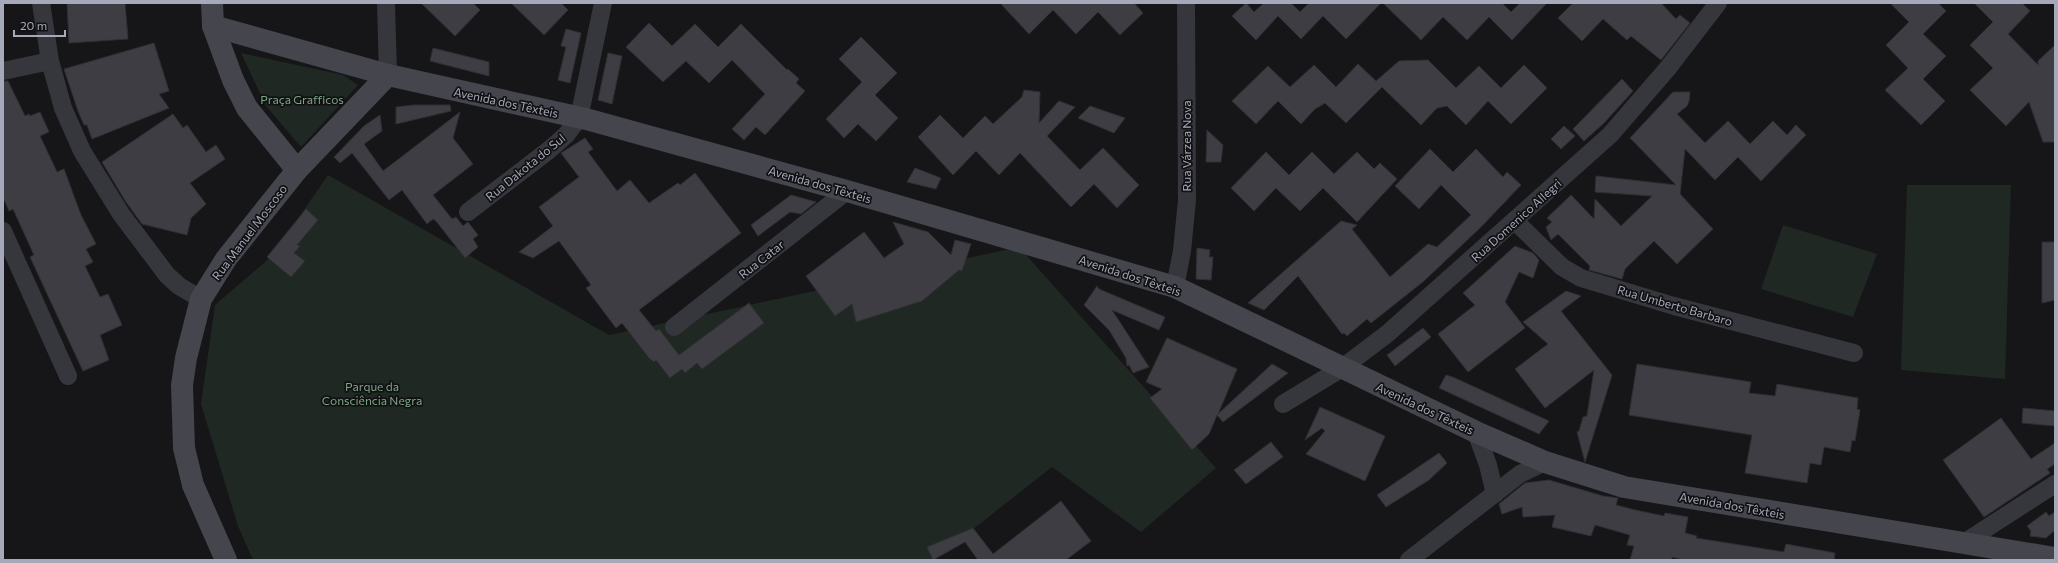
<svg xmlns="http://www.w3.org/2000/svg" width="2058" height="563" font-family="Commissioner,sans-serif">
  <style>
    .green { fill: #1f2822 }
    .building { fill: #3d3d43; stroke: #302f34 }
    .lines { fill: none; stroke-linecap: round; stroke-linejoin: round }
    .street { stroke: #36363d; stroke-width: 18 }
    .secondary { stroke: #44454d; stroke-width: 22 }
    .labels { text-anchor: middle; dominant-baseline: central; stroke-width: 3.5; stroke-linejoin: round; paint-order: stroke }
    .park-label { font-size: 12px; fill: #7ba685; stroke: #111113 }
    .street-label { font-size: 12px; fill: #a6a9b9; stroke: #111113 }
  </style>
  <rect width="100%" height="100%" fill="#161618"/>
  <g class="green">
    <polygon points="241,53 343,75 358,85 301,147 266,106"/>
    <polygon points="328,175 609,335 1019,247 1216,468 1141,532 1052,467 934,560 253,560 238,526 201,404 215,305 272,256"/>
    <polygon points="1907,185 2011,185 2005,379 1901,370"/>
    <polygon points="1783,225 1877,254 1853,317 1761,289"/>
  </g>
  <g class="building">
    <polygon points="67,3 125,3 128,39 69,43"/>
    <polygon points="421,3 473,3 480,10 455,36"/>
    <polygon points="511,3 561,3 568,10 544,35"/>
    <polygon points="1000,3 1134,3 1143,13 1120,35 1098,12 1076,34 1053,10 1029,34"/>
    <polygon points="1246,3 1254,12 1264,3 1291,3 1300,12 1309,3 1381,3 1346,39 1323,16 1301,39 1278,16 1256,40 1232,16"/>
    <polygon points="1383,3 1502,3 1511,12 1520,3 1547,3 1512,40 1489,17 1467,40 1443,17 1421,40"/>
    <polygon points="1573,3 1661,3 1676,19 1680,15 1690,23 1661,60 1631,36 1627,40 1603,19 1582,41 1558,18"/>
    <polygon points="1890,3 1938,3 1946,11 1923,34 1946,56 1923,79 1945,101 1921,125 1885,90 1908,68 1886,45 1909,22"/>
    <polygon points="1974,3 2022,3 2030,11 2008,34 2038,65 2038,61 2055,45 2055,142 2043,142 2029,102 2006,126 1970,90 1993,68 1970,45 1993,22"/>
    <polygon points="649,23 672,46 695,24 718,47 741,24 787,70 788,69 799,79 796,83 805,91 765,135 756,127 744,140 732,129 765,94 732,60 709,83 686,61 663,82 626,47"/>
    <polygon points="566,29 581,33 570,83 558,80 566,47 561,46"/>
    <polygon points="861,37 897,73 875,95 898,118 876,141 858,124 844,138 826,119 862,82 839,59"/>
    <polygon points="154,43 169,91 159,94 169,108 92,139 87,125 84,125 78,111 64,69"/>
    <polygon points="433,48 489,62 489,76 430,61"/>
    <polygon points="608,53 622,56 612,104 598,100"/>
    <polygon points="1428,60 1456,88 1479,66 1501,88 1524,65 1547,88 1511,124 1488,101 1466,125 1447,106 1437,108 1421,125 1382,87 1346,123 1325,103 1315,109 1301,124 1278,101 1256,124 1232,101 1268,66 1290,87 1314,65 1336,87 1358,64 1376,81 1399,61"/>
    <polygon points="1622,79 1633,91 1604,123 1584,141 1573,129"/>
    <polygon points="3,81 8,81 25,116 29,114 30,116 40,112 49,132 40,136 57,172 64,169 81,215 96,244 86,249 93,262 85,266 100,297 108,294 122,325 100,335 109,360 83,371 30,257 34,255 13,209 9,211 3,197"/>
    <polygon points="1024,90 1040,92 1039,123 1059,101 1075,107 1047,136 1080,170 1103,148 1139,185 1117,208 1094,184 1071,207 1020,153 999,175 976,151 953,175 918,137 940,115 963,138 985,116 993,124 1022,97"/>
    <polygon points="1673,92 1690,92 1689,101 1687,106 1677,114 1705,143 1728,121 1750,144 1773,121 1787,135 1796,125 1806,135 1761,181 1738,157 1715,180 1685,149 1680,194 1713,229 1677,264 1654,241 1625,269 1622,279 1589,270 1590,266 1558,234 1551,240 1546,227 1552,222 1547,218 1571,195 1594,219 1595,199 1621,226 1652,196 1595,192 1596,176 1676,185 1630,138"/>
    <polygon points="414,105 450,105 451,111 396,124 396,107"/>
    <polygon points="1090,106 1125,118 1114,133 1078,118"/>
    <polygon points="460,112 453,138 473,164 433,195 452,219 456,217 463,226 468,222 478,235 473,239 478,247 465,258 436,221 433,219 427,224 402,190 389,200 352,153 340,163 334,157 364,126 380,115 382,131 364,144 383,171"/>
    <polygon points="173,114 183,128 187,125 206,152 216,145 225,159 190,183 206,204 191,218 187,235 142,224 126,202 102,162"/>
    <polygon points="1564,126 1575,136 1561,149 1551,139"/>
    <polygon points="1207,130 1223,145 1221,162 1206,162"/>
    <polygon points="585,138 593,149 588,152 617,191 630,180 649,203 678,183 680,185 695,173 741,233 639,310 656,331 659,329 679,355 749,303 764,323 702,369 697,363 685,373 682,369 670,378 656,360 654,362 649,358 622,323 616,328 586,288 591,285 559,241 533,258 519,252 553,226 539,207 579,177 561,153"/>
    <polygon points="1430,149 1453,172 1476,149 1503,177 1507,172 1521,185 1481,227 1424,281 1371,323 1367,319 1347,336 1344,333 1342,334 1298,276 1264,310 1248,303 1341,221 1357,225 1352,229 1390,277 1428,244 1437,247 1471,215 1441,185 1419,209 1395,186"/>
    <polygon points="1266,152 1289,175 1312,152 1334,174 1357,152 1374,169 1380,163 1397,179 1357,222 1323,188 1300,211 1276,188 1254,211 1231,188"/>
    <polygon points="915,168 941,178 936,189 907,182"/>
    <polygon points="791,195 816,202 801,214 790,212 758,236 751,225"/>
    <polygon points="306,209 318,220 297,245 300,246 294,253 305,261 291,277 267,257"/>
    <polygon points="893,222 928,232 951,255 955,240 971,244 962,271 959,270 922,301 856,322 852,304 835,316 806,276 864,232 884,258 904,244"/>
    <polygon points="2042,242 2055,242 2055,300 2042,303"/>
    <polygon points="1515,246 1533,253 1539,260 1533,278 1519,272 1505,302 1525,328 1468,372 1438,334 1475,305 1463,293"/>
    <polygon points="1197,248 1210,250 1209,257 1213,257 1211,280 1196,279"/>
    <polygon points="1097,286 1099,289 1165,317 1159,330 1112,310 1149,367 1133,373 1129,365 1127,366 1126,358 1109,330 1084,305"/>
    <polygon points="1566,291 1581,296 1561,311 1612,375 1585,462 1577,432 1579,431 1583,417 1587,416 1594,370 1545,408 1515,369 1548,344 1523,322"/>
    <polygon points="1423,328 1431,337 1395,366 1387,355"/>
    <polygon points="1167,338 1237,369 1218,414 1272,364 1288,373 1223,422 1217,415 1209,434 1192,450 1150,398 1162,389 1146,382"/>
    <polygon points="1637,364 1751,382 1749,393 1775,396 1777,384 1858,398 1857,409 1860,410 1855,441 1852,440 1850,452 1824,447 1821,465 1810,463 1807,483 1745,473 1752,435 1629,415"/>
    <polygon points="1446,375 1455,378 1549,421 1539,434 1439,388"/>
    <polygon points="1320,407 1385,436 1365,481 1306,454 1325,431 1322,428 1305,440"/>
    <polygon points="2023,408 2055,411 2055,426 2022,423"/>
    <polygon points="2001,418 2031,459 2055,443 2055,464 2047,469 2050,473 1984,517 1943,460"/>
    <polygon points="1271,442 1283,457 1246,484 1234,470"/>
    <polygon points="1439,453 1447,463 1429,480 1386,507 1377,495"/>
    <polygon points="1549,480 1603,496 1618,498 1616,505 1635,510 1664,516 1665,513 1688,517 1685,533 1697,536 1696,538 1784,552 1786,544 1835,553 1834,560 1684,560 1672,557 1672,560 1630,560 1634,546 1627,545 1630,535 1595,525 1591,536 1552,527 1555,515 1523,517 1522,507 1502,514 1499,504 1525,483"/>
    <polygon points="1061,501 1091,541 1066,560 978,560 965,542 933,560 927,547 973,528 993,554"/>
    <polygon points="2046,512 2049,516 2055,512 2055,530 2046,538 2030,536 2031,531 2027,526"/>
  </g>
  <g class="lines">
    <g class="street">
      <polyline points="41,3 50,61 63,108 82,151 121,214 167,275 179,286 201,299"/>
      <polyline points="386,3 388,75"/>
      <polyline points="3,71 50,61"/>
      <polyline points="468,212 549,150 566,135 579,118 603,3"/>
      <polyline points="1515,221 1562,267 1581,278 1674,306 1854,353"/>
      <polyline points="3,231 68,376"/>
      <polyline points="1175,287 1182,251 1187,200 1186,3"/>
      <polyline points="674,327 847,191"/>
      <polyline points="1283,404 1342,368 1387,334 1610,135 1668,68 1718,3"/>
      <polyline points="1476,432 1488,465 1495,494"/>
      <polyline points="1962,544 2055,484"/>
      <polyline points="1409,560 1520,474 1545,462"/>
    </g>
    <g class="secondary">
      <polyline points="212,3 213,26 233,80 247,108 297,170"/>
      <polyline points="213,26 388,75 586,119 847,191 1175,287 1476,432 1545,462 1624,487 2055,558"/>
      <polyline points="226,560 193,485 184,448 182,385 186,358 201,299 226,259 297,170 388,75"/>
    </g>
  </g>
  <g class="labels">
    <g class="park-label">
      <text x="302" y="99">Praça Grafficos</text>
      <text x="372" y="386">Parque da<tspan x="372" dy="14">Consciência Negra</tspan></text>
    </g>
    <g class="street-label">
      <text transform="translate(506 102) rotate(12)">Avenida dos Têxteis</text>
      <text transform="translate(1186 146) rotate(-90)">Rua Várzea Nova</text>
      <text transform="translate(525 167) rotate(-39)">Rua Dakota do Sul</text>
      <text transform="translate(820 184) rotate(16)">Avenida dos Têxteis</text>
      <text transform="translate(1516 220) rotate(-42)">Rua Domenico Allegri</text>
      <text transform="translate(249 232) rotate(-53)">Rua Manuel Moscoso</text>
      <text transform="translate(761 259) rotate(-38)">Rua Catar</text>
      <text transform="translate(1130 275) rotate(18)">Avenida dos Têxteis</text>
      <text transform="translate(1675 305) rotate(16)">Rua Umberto Barbaro</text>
      <text transform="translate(1425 408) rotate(25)">Avenida dos Têxteis</text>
      <text transform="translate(1732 505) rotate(10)">Avenida dos Têxteis</text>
    </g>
  </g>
  <rect width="2058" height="563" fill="none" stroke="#a6a9b9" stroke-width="8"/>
  <path d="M14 30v6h51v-6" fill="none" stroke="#a6a9b9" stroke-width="2"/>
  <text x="20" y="30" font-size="12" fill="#a6a9b9" stroke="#111113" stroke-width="3" paint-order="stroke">20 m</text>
</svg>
